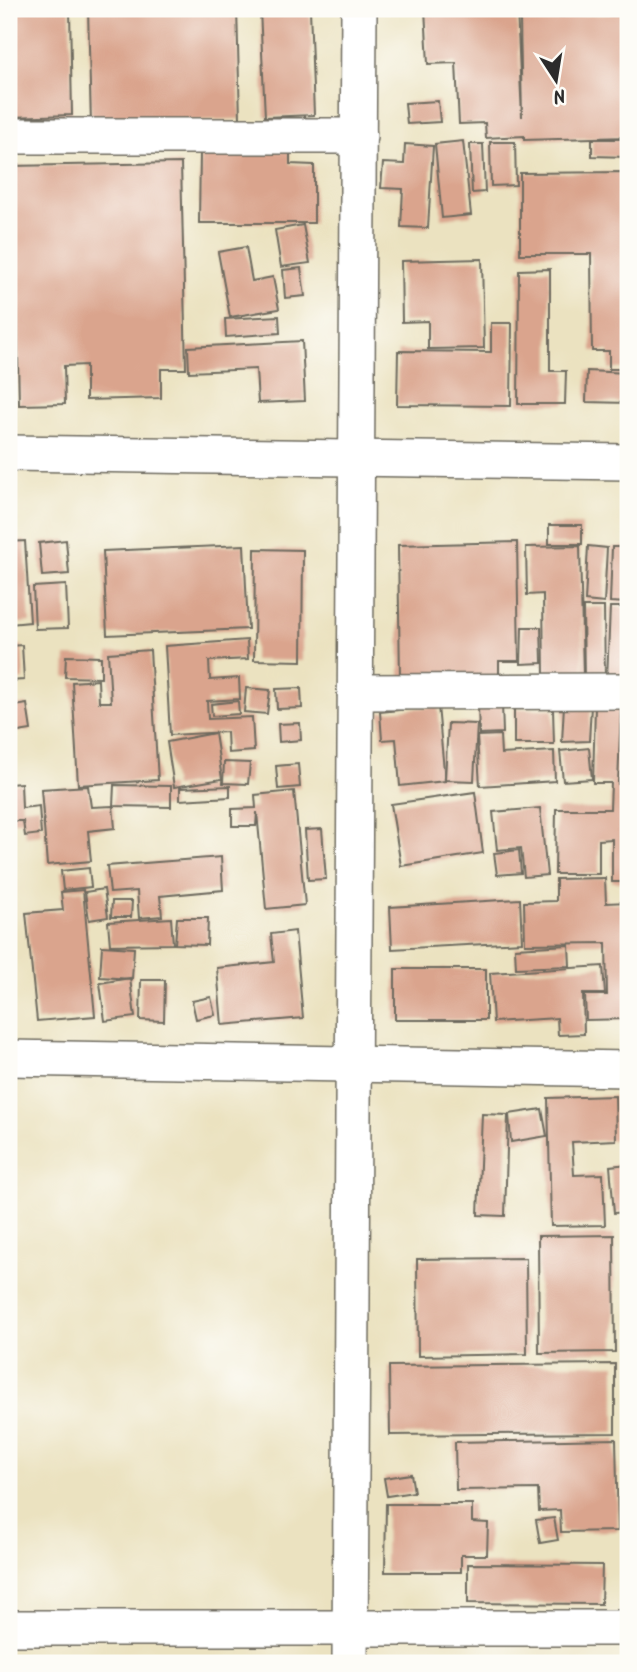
<svg xmlns="http://www.w3.org/2000/svg" width="637" height="1672" font-family="Kalam,sans-serif">
  <style>
    .building { fill: #daa48d }
    .lines { fill: none; stroke-linecap: round; stroke-linejoin: round }
    .minor-casing { stroke: #6e6b5f; stroke-width: 38 }
    .minor { stroke: #fff; stroke-width: 35 }
  </style>
  <rect width="100%" height="100%" fill="#fdfcf7"/>
  <filter id="ink" filterUnits="userSpaceOnUse"><feTurbulence type="fractalNoise" baseFrequency=".0143" numOctaves="2"/><feDisplacementMap in="SourceGraphic" scale="14" xChannelSelector="R" yChannelSelector="G"/><feConvolveMatrix kernelMatrix="1 2 1 2 8 2 1 2 1" color-interpolation-filters="sRGB"/></filter>
  <filter id="wash" filterUnits="userSpaceOnUse"><feTurbulence type="fractalNoise" baseFrequency=".00686" numOctaves="4" result="noise"/><feDisplacementMap in="SourceGraphic" scale="28" xChannelSelector="R" yChannelSelector="G"/><feGaussianBlur stdDeviation="1.57" result="paint"/><feColorMatrix in="noise" values="0 0 0 0 0 0 0 0 0 0 0 0 0 0 0 0 0 1.4 0 .05"/><feComposite in="paint" operator="in"/></filter>
  <g filter="url(#wash)">
    <rect width="100%" height="100%" fill="#ebe2c0"/>
    <g id="blocks">
      <g class="building">
        <polygon points="9,9 70,9 72,115 9,117"/>
        <polygon points="88,9 237,9 240,119 91,124"/>
        <polygon points="260,9 310,9 314,115 265,117"/>
        <polygon points="425,9 517,9 522,117 520,18 611,14 611,9 628,9 628,137 524,140 524,136 486,138 485,123 459,124 456,63 428,64"/>
        <polygon points="438,101 440,122 407,124 405,103"/>
        <polygon points="592,139 628,139 628,157 592,156"/>
        <polygon points="463,141 471,215 442,218 435,144"/>
        <polygon points="490,142 515,142 516,185 491,186"/>
        <polygon points="405,144 433,146 428,228 401,227 403,189 381,188 383,163 404,164"/>
        <polygon points="470,144 483,144 485,192 472,193"/>
        <polygon points="200,151 290,151 290,164 314,165 314,223 199,223"/>
        <polygon points="181,163 186,369 161,369 161,398 86,400 86,365 64,366 65,404 19,405 17,306 9,306 9,166"/>
        <polygon points="628,172 628,369 609,369 609,351 592,351 591,254 520,254 520,173"/>
        <polygon points="303,225 310,263 281,267 275,230"/>
        <polygon points="246,247 252,281 273,277 279,309 230,317 218,252"/>
        <polygon points="482,259 484,348 428,349 428,321 402,322 401,261"/>
        <polygon points="301,268 305,296 285,298 283,270"/>
        <polygon points="550,269 550,371 566,371 565,404 518,404 519,270"/>
        <polygon points="279,316 280,333 226,337 225,319"/>
        <polygon points="491,323 512,323 511,406 397,405 398,351 491,352"/>
        <polygon points="302,341 305,401 258,403 256,369 189,372 188,347"/>
        <polygon points="587,371 628,373 628,403 586,402"/>
        <rect x="549" y="525" width="33" height="19"/>
        <polygon points="66,540 69,574 42,576 39,543"/>
        <polygon points="25,541 30,622 10,624 9,542"/>
        <polygon points="517,542 519,661 499,661 499,676 400,678 398,545"/>
        <polygon points="244,545 248,629 107,635 103,551"/>
        <polygon points="580,546 583,677 544,678 543,594 527,595 526,547"/>
        <polygon points="588,546 607,548 604,603 585,601"/>
        <polygon points="612,547 628,547 628,603 610,602"/>
        <polygon points="255,549 303,550 302,661 254,660"/>
        <polygon points="66,585 68,628 35,629 33,587"/>
        <polygon points="583,607 604,607 605,680 584,680"/>
        <polygon points="610,607 628,607 628,679 607,679"/>
        <polygon points="522,627 541,627 542,663 521,664"/>
        <polygon points="247,640 248,659 209,661 210,680 239,678 240,699 207,701 208,719 252,717 254,751 228,753 227,732 170,735 165,646"/>
        <polygon points="22,645 24,680 9,681 9,646"/>
        <polygon points="150,650 158,780 78,785 72,682 98,680 99,702 111,702 108,653"/>
        <polygon points="66,656 101,657 101,678 65,677"/>
        <polygon points="246,688 270,690 267,714 244,712"/>
        <polygon points="301,688 302,708 277,709 276,689"/>
        <polygon points="238,701 239,714 212,716 211,704"/>
        <polygon points="27,704 31,730 12,733 9,707"/>
        <polygon points="502,704 503,733 479,734 478,705"/>
        <polygon points="564,705 591,706 589,741 562,742"/>
        <polygon points="438,706 445,781 400,786 396,739 382,740 380,712"/>
        <polygon points="595,706 621,707 618,784 628,785 628,882 612,882 612,839 599,840 599,874 555,874 556,809 610,809 611,783 593,783"/>
        <polygon points="514,709 553,709 554,744 514,744"/>
        <polygon points="300,723 301,740 279,742 278,724"/>
        <polygon points="448,723 477,724 474,781 445,780"/>
        <polygon points="215,733 222,779 174,787 167,742"/>
        <polygon points="500,735 501,754 554,751 555,781 480,786 477,736"/>
        <polygon points="589,748 592,779 563,781 560,751"/>
        <polygon points="224,762 250,763 248,784 223,783"/>
        <polygon points="298,764 300,787 278,789 276,766"/>
        <polygon points="21,783 22,808 39,806 41,834 25,836 23,821 9,821 9,784"/>
        <polygon points="114,785 171,786 171,807 113,806"/>
        <polygon points="88,786 91,807 113,806 115,828 88,831 91,861 47,865 41,789"/>
        <polygon points="230,786 230,797 180,800 180,788"/>
        <polygon points="294,791 305,905 266,909 257,812 256,826 232,826 232,809 256,808 255,795"/>
        <polygon points="475,792 483,853 401,866 391,804"/>
        <polygon points="540,808 547,875 524,877 521,848 497,850 493,812"/>
        <polygon points="322,829 326,879 308,880 305,830"/>
        <polygon points="519,850 521,873 497,875 494,853"/>
        <polygon points="221,857 223,890 160,896 162,916 139,918 137,891 110,893 107,866"/>
        <polygon points="89,868 91,887 63,890 61,871"/>
        <polygon points="605,878 606,903 628,902 628,1019 586,1020 585,995 607,995 606,943 525,944 524,902 556,901 556,879"/>
        <polygon points="104,889 108,917 89,920 85,892"/>
        <polygon points="83,890 95,1016 37,1021 26,913 63,910 61,892"/>
        <polygon points="520,899 522,942 392,949 390,907"/>
        <polygon points="112,901 132,901 131,917 111,917"/>
        <polygon points="171,918 173,944 110,945 108,922"/>
        <polygon points="177,918 208,918 207,945 175,944"/>
        <polygon points="295,931 303,1018 222,1025 217,968 274,962 271,934"/>
        <polygon points="569,945 570,966 516,968 515,948"/>
        <polygon points="102,946 134,948 132,979 100,977"/>
        <polygon points="603,966 605,994 583,994 584,1034 558,1035 557,1018 493,1022 490,973"/>
        <rect x="395" y="969" width="91" height="51"/>
        <polygon points="130,978 135,1017 105,1021 100,983"/>
        <polygon points="141,980 165,980 164,1021 140,1020"/>
        <polygon points="211,997 215,1015 196,1019 192,1001"/>
        <polygon points="615,1096 616,1140 572,1142 574,1175 603,1174 605,1225 551,1226 548,1098"/>
        <polygon points="542,1109 547,1136 511,1142 509,1114"/>
        <polygon points="482,1114 508,1115 505,1216 478,1215"/>
        <polygon points="628,1164 628,1212 614,1213 610,1166"/>
        <polygon points="614,1235 615,1352 539,1353 538,1236"/>
        <polygon points="526,1258 527,1354 418,1356 417,1259"/>
        <polygon points="615,1364 615,1433 390,1435 389,1366"/>
        <polygon points="616,1439 618,1531 561,1532 560,1510 539,1511 538,1489 456,1490 455,1442"/>
        <polygon points="411,1474 414,1492 387,1496 384,1478"/>
        <polygon points="386,1504 472,1504 472,1522 488,1523 487,1555 461,1555 461,1572 385,1572"/>
        <polygon points="554,1518 558,1540 540,1543 536,1520"/>
        <polygon points="468,1564 602,1565 601,1604 468,1603"/>
      </g>
    </g>
  </g>
  <g filter="url(#ink)">
    <use href="#blocks" fill-opacity="0" stroke="#6e6b5f" stroke-width="2"/>
    <g class="lines">
      <defs>
        <g id="minor">
          <polyline points="9,136 359,136"/>
          <polyline points="9,453 628,462"/>
          <polyline points="355,692 628,691"/>
          <polyline points="9,1058 628,1069"/>
          <polyline points="9,1628 628,1628"/>
          <polyline points="350,1663 359,9"/>
        </g>
      </defs>
      <use href="#minor" class="minor-casing"/>
      <use href="#minor" class="minor"/>
    </g>
  </g>
  <rect width="637" height="1672" fill="none" stroke="#fdfcf7" stroke-width="35"/>
  <g transform="translate(556 80) rotate(168)" stroke="#fdfcf7" stroke-width="5" paint-order="stroke">
  <path d="M0-5L12 26L0 18L-12 26Z" fill="#2b2b2b"/>
  <text y="-10" font-size="19" font-weight="bold" text-anchor="middle" fill="#2b2b2b">N</text>
  </g>
</svg>
